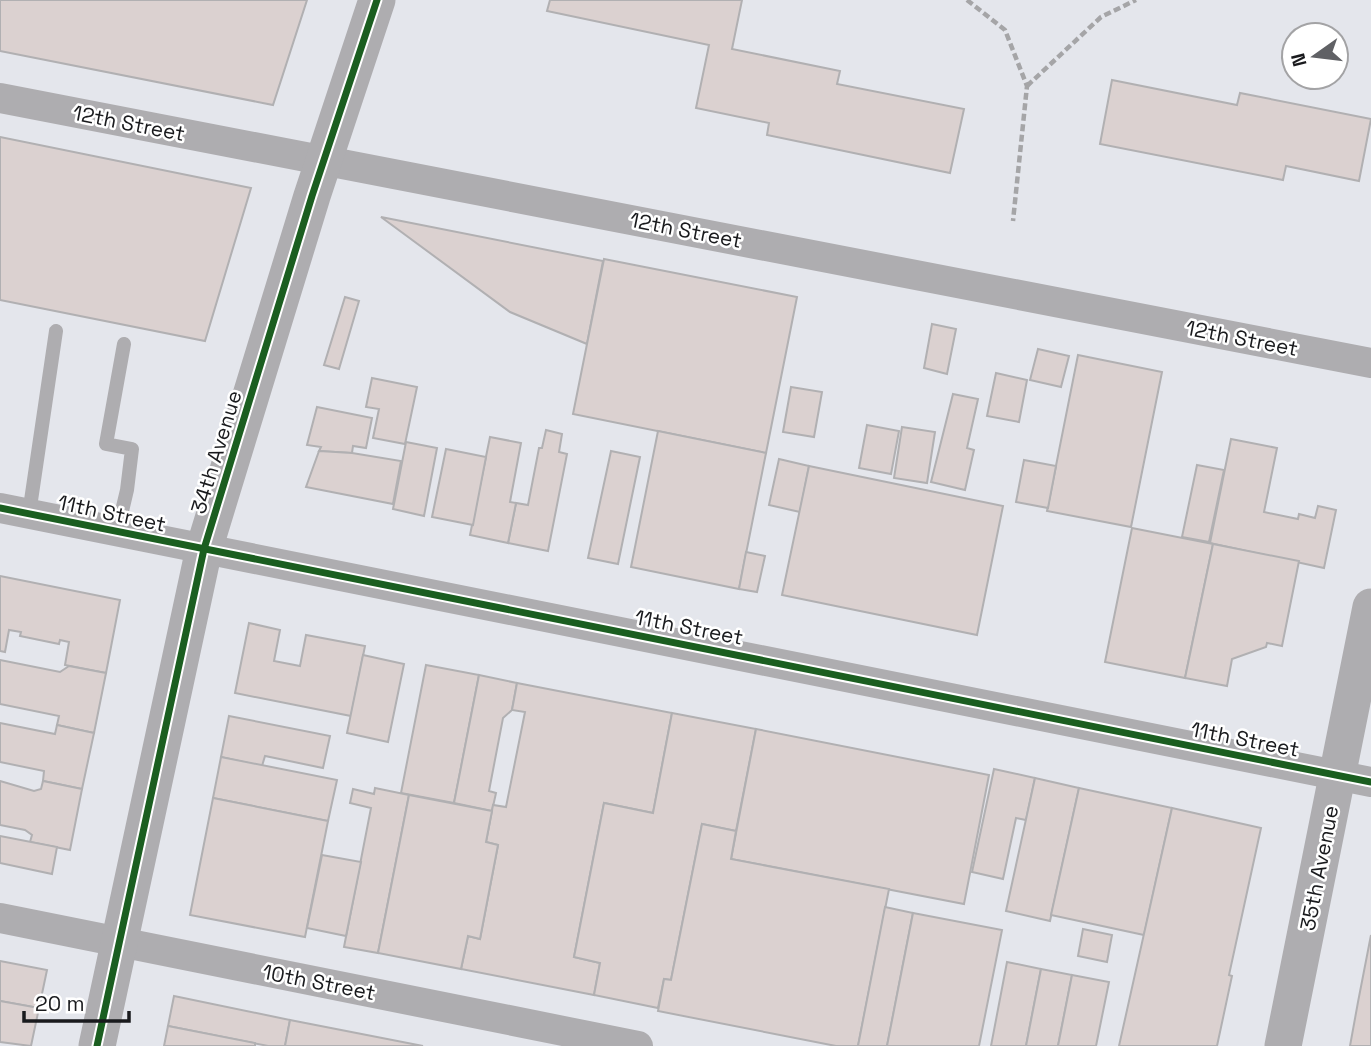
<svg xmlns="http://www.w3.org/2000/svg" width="1371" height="1046" font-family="'Space Grotesk',sans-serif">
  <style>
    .building { fill: #dbd1d0; stroke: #b1b0b2; stroke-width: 2 }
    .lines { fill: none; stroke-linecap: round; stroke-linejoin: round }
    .path { stroke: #a5a5a7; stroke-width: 4.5; stroke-dasharray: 7 3.5; stroke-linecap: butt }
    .service { stroke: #aeadb0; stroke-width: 14 }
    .minor { stroke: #aeadb0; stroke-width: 30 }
    .tertiary { stroke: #aeadb0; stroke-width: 37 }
    .cycleway-casing { stroke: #fff; stroke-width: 11 }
    .cycleway { stroke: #1b5e20; stroke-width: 7 }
    .labels { text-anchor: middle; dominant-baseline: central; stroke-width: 5; stroke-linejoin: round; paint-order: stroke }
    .street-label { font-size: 21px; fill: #191a1d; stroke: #fff }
  </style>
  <rect width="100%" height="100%" fill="#e4e6ec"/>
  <g class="building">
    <polygon points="0,0 307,0 273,105 0,51"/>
    <polygon points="550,0 742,0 732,49 840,71 837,84 964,109 950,173 767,135 769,123 696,108 709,45 547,11"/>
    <polygon points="1112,80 1237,105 1240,93 1371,119 1359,181 1286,166 1283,180 1100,144"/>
    <polygon points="0,137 251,188 205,341 0,300"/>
    <polygon points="381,217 603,261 587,344 510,312"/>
    <polygon points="604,259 797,297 766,453 573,414"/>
    <polygon points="345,297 359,301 339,369 324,365"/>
    <polygon points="932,324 956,329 947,374 924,368"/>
    <polygon points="1038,349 1069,356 1061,387 1030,380"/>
    <polygon points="1078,355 1162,372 1131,527 1047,511"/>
    <polygon points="996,373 1027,380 1019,422 987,416"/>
    <polygon points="372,378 417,387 405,444 373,438 379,409 366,407"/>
    <polygon points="791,387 822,392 814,437 783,432"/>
    <polygon points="953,394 978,399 967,448 974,450 965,490 931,482"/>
    <polygon points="317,407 372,418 366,448 353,446 352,453 319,451 321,447 307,445"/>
    <polygon points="867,425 899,431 891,474 859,468"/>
    <polygon points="902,427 935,432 927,483 894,478"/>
    <polygon points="546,430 562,434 559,452 567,454 548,551 508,543 516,503 528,505 539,448 542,448"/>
    <polygon points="658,431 766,453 739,589 631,567"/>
    <polygon points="490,437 521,443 510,502 516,503 508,543 470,535"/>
    <polygon points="1231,439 1277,448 1264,512 1298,519 1299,514 1315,518 1318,506 1336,510 1324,568 1210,543"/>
    <polygon points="406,442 437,448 424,516 393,509"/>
    <polygon points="446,449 486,457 473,525 432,517"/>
    <polygon points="319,451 352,453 401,461 393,504 306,487"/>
    <polygon points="611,451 640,457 618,564 588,558"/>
    <polygon points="779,459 809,466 800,512 769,505"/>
    <polygon points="1024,460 1056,466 1048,508 1016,502"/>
    <polygon points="1197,465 1224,470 1209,542 1182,537"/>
    <polygon points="809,466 1003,506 977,635 782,595"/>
    <polygon points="1132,528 1213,544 1185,678 1105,662"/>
    <polygon points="1213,544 1299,561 1282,646 1267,643 1266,647 1232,659 1227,686 1185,678"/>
    <polygon points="746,552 765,556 757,592 739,589"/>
    <polygon points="0,576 120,600 106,673 65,665 69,642 60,640 59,644 20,636 21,632 9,630 5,652 0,651"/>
    <polygon points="249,623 280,630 274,661 300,666 306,635 365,646 351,716 235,693"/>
    <polygon points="363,655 404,664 388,742 347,733"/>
    <polygon points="0,660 60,672 69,666 106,673 94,733 57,725 59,716 0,704"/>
    <polygon points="426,665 479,675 454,803 401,793"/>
    <polygon points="479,675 517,683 512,710 503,718 489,791 496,793 492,811 454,803"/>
    <polygon points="517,683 672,713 653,813 604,803 574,957 600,963 594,995 461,969 468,936 480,939 498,845 486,842 493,805 506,807 525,712 512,710"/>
    <polygon points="672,713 756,729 736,831 702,824 671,980 664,979 658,1008 594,995 600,963 574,957 604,803 653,813"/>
    <polygon points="229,716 330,736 323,768 265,756 262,766 221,757"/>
    <polygon points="0,723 55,734 57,725 94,733 82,789 43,781 44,771 0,762"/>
    <polygon points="756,729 989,775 964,904 731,859"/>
    <polygon points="221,757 337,780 328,821 213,798"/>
    <polygon points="994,769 1035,778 1026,820 1016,818 1003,879 972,872"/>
    <polygon points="1035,778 1079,788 1050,921 1006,911"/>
    <polygon points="0,781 34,791 41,789 43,781 82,789 70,850 30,842 32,835 25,830 0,825"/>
    <polygon points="375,788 409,795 378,953 344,947 371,808 350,803 353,789 374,794"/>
    <polygon points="1079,788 1172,808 1144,935 1051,915"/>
    <polygon points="409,795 492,811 486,842 498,845 480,939 468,936 461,969 378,953"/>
    <polygon points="213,798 328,821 305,937 190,915"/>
    <polygon points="1172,808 1261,828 1229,975 1232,976 1217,1046 1119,1046"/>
    <polygon points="702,824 736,831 731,859 889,889 858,1046 836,1046 658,1011 664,979 671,980"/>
    <polygon points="0,836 57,847 52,874 0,863"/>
    <polygon points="322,855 361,862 346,936 307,928"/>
    <polygon points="885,907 913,913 887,1046 858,1046"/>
    <polygon points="913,913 1002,930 979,1046 887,1046"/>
    <polygon points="1083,929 1112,935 1107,962 1078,956"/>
    <polygon points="1371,935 1371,1046 1350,1046 1358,1002"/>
    <polygon points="0,961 47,970 39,1008 0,1001"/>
    <polygon points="1007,962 1041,969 1026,1046 991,1046"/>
    <polygon points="1041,969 1072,975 1058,1046 1026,1046"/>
    <polygon points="1072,975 1109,982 1096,1046 1058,1046"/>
    <polygon points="174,996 290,1020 285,1046 268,1046 168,1026"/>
    <polygon points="0,1001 39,1008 31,1046 0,1042"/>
    <polygon points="290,1020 423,1046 285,1046"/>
    <polygon points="168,1026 255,1043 255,1046 164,1046"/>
  </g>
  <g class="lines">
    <g class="path">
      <polyline points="967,0 1005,30 1027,86 1013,221"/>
      <polyline points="1027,86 1101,17 1136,0"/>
    </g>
    <g class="service">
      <polyline points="29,514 56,331"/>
      <polyline points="117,532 127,490 132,449 106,444 124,344"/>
    </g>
    <g class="minor">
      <polyline points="0,98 1371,363"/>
      <polyline points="0,508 1371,782"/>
      <polyline points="0,918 638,1046"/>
    </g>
    <g class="tertiary">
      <polyline points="97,1046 204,549 312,196 377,0"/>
      <polyline points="1283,1046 1371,607"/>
    </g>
    <defs>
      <g id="cycleway">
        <polyline points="0,508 1371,782"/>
        <polyline points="97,1046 204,549 312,196 377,0"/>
      </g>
    </defs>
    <use href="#cycleway" class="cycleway-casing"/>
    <use href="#cycleway" class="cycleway"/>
  </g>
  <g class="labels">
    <g class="street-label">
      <text transform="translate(129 123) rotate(11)">12th Street</text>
      <text transform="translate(686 230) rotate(11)">12th Street</text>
      <text transform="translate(1242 338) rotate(11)">12th Street</text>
      <text transform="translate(216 452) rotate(-73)">34th Avenue</text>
      <text transform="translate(112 513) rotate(12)">11th Street</text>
      <text transform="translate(689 627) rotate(11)">11th Street</text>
      <text transform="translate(1245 739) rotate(11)">11th Street</text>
      <text transform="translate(1319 868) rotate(-79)">35th Avenue</text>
      <text transform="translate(319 982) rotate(11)">10th Street</text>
    </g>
  </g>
  <g transform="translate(1315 56) rotate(256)"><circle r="33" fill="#ffffff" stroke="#a3a3a5" stroke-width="2"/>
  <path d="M0-5L12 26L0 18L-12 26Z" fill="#606165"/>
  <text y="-10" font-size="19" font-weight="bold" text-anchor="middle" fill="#191a1d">N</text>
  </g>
  <path d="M24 1011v10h105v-10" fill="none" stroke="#191a1d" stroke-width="3.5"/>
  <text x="35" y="1011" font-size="21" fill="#191a1d" stroke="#ffffff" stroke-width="5" paint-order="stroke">20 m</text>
</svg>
